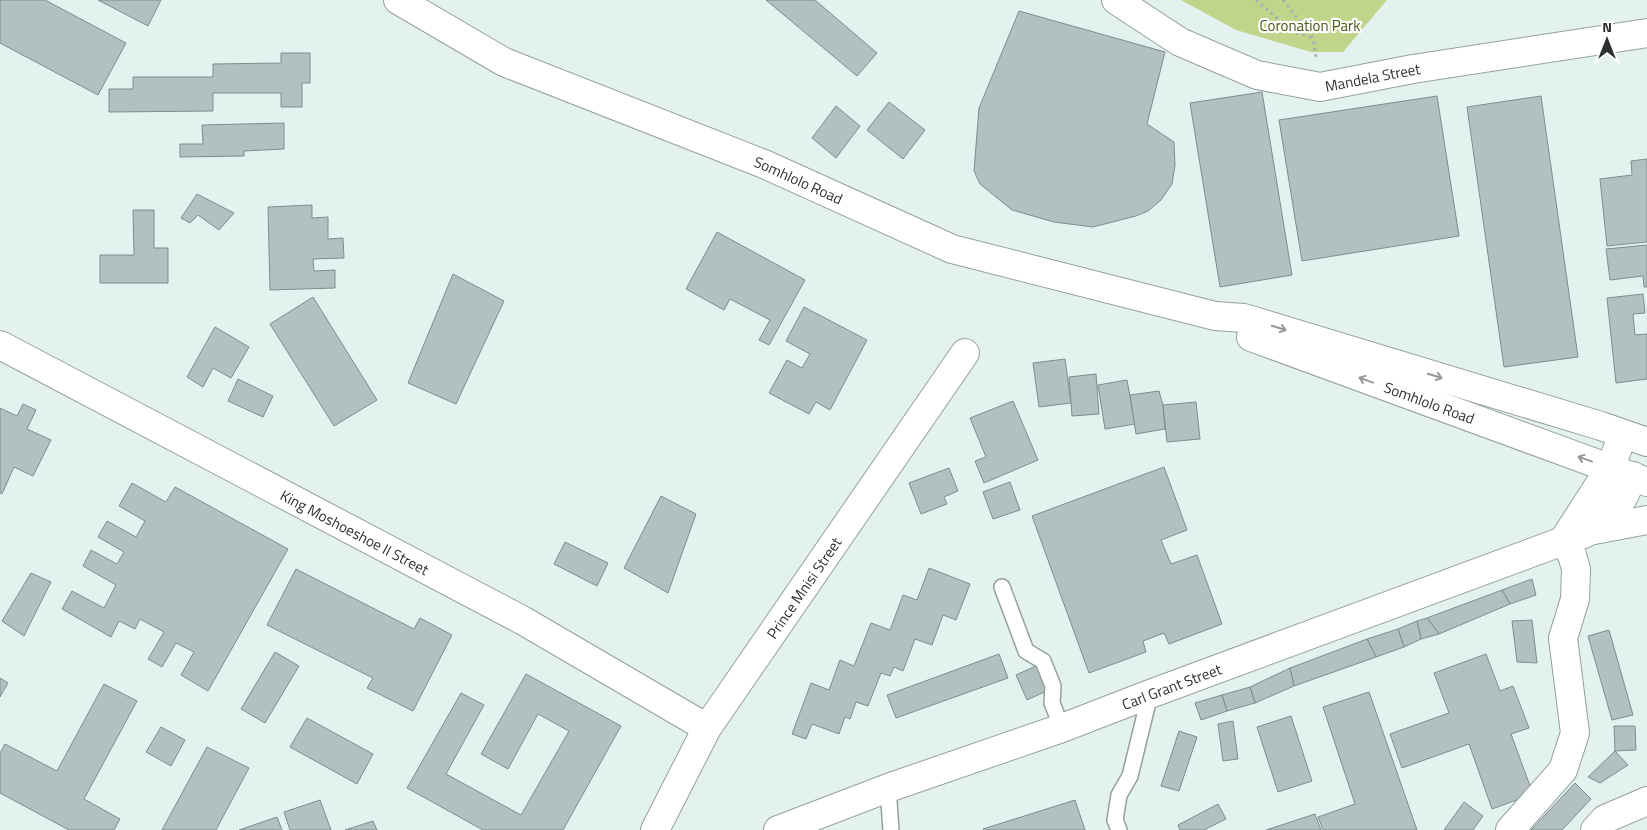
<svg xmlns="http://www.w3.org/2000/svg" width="1647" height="830" font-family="'Titillium Web',sans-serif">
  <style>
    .park { fill: #c0d48a }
    .building { fill: #b2c0c2; stroke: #7f8c8e }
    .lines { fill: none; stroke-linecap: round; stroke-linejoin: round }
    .lane-casing { stroke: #94a19d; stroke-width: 18 }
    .street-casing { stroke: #94a19d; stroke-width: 30 }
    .secondary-casing { stroke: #94a19d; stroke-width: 30 }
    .path { stroke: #a6b1af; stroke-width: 3; stroke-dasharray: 2.5 4; stroke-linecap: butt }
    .lane { stroke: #fff; stroke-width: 15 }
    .street { stroke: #fff; stroke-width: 28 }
    .secondary { stroke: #fff; stroke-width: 28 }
    .oneway { stroke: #969898 }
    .labels { text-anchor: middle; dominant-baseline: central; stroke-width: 4.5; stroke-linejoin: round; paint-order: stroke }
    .park-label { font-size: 15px; fill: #495814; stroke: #fff }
    .street-label { font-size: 15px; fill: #2d3231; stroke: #fff }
  </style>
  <rect width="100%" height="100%" fill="#e4f2ef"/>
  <polygon class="park" points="1181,0 1387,0 1343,52 1311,52 1236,30"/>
  <g class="building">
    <polygon points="0,0 45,0 126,43 98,95 0,43"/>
    <polygon points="98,0 161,0 148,26"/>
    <polygon points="766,0 815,0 877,53 857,76"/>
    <polygon points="1019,11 1165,52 1147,124 1174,142 1175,165 1172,184 1161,200 1148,211 1136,216 1093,227 1054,222 1012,210 980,184 974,171 979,108"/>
    <polygon points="281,53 310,53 310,83 302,83 302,107 281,107 281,93 213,93 213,111 109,112 109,89 133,89 133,77 213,77 213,64 281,63"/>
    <polygon points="1262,92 1292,275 1220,287 1190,103"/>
    <polygon points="1437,96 1459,236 1302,261 1279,120"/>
    <polygon points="1541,96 1578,357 1504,367 1467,107"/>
    <polygon points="889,102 925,130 903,159 867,130"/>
    <polygon points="836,106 860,126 836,158 812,138"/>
    <polygon points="284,123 284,149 244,151 244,156 180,157 180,144 203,144 202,125"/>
    <polygon points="1647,159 1647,242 1607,246 1600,179 1632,175 1631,161"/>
    <polygon points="197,194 234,213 219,230 198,215 190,223 181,218"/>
    <polygon points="312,205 312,218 328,217 328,239 343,238 344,258 313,259 314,271 335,270 335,288 270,290 268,207"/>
    <polygon points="133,210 154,210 154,248 168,248 168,283 100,283 100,255 134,255"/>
    <polygon points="717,232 805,280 769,345 759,340 770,320 730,299 724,310 686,289"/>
    <polygon points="1647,245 1647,287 1644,287 1643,276 1610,280 1606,249"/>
    <polygon points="453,274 504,301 456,404 408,383"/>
    <polygon points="1643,294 1645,313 1633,314 1635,335 1647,334 1647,379 1616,383 1607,298"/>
    <polygon points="313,297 377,400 334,426 270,324"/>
    <polygon points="804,307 867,340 830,410 816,402 809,414 769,393 787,360 802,368 810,354 786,341"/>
    <polygon points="215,327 249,347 231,378 213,368 203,387 187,377"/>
    <polygon points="1065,359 1071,403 1039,407 1033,363"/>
    <polygon points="1096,374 1099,414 1072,416 1069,377"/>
    <polygon points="238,379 273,396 263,417 228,401"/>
    <polygon points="1127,380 1135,424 1105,429 1098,385"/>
    <polygon points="1159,391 1163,405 1165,429 1136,434 1130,395"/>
    <polygon points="1013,401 1038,460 984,483 975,461 986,457 970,418"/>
    <polygon points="1196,402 1200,439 1167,442 1163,405"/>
    <polygon points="23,404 36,410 27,429 51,440 33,476 14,467 2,494 0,493 0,408 17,416"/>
    <polygon points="1164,467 1187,530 1161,540 1171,564 1197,555 1222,624 1169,644 1164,633 1143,641 1146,652 1089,673 1032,516"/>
    <polygon points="949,468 958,491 944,497 947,504 921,514 909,483"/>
    <polygon points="1010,482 1020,510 993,519 983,492"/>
    <polygon points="132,483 166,502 175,487 288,549 208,691 181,675 194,652 176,643 162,667 148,659 164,632 140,619 135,629 119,621 111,637 62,609 72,591 104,608 116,585 83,566 91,550 117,564 124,552 98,537 107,521 136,537 145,521 119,506"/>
    <polygon points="661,496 696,514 668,593 624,568"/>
    <polygon points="565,542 608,563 597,586 554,564"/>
    <polygon points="929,568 970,584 956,620 943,615 932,645 915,639 903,671 894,667 890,676 881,673 868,706 856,702 850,719 845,717 839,734 812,724 806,739 792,734 811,683 829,690 840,660 854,666 871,623 890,630 903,595 917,600"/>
    <polygon points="296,569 414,629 420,618 452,635 413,711 367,688 373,678 267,625"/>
    <polygon points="31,573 51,582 24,636 2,621"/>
    <polygon points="1532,579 1536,595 1510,604 1502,590"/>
    <polygon points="1502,590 1510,604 1439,634 1427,618"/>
    <polygon points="1427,618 1439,634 1421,639 1417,621"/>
    <polygon points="1532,620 1537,663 1517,662 1512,621"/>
    <polygon points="1417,621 1421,639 1404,647 1398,629"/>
    <polygon points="1398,629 1404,647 1376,657 1367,639"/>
    <polygon points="1609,630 1633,715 1612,720 1588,636"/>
    <polygon points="1367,639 1376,657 1294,686 1290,668"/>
    <polygon points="275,652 299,666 265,723 241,709"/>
    <polygon points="999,654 1008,678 896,718 887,695"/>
    <polygon points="1486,654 1500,691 1513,686 1529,728 1511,734 1533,794 1492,809 1469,744 1402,768 1390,734 1449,713 1434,673"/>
    <polygon points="1040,664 1051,689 1027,700 1016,675"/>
    <polygon points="1290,668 1294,686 1255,703 1250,687"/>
    <polygon points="526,674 621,726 563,830 483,830 407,788 461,693 484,705 446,774 521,815 569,731 538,714 508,769 481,754"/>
    <polygon points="0,678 8,683 0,697"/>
    <polygon points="104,684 137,701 84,799 120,819 114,830 69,830 0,793 0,753 5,744 57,771"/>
    <polygon points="1250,687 1255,703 1227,711 1222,695"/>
    <polygon points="1369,692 1417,830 1323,830 1318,817 1355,804 1323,707"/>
    <polygon points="1222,695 1227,711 1201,720 1195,703"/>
    <polygon points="1291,716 1312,781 1278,792 1257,727"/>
    <polygon points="307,718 373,754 357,784 290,747"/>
    <polygon points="1233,721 1238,759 1223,761 1218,724"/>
    <polygon points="1614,726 1635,726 1636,750 1615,751"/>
    <polygon points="161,727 185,740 171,766 146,752"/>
    <polygon points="1179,731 1197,737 1179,791 1161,786"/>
    <polygon points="207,747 249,768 216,830 162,830"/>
    <polygon points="1615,751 1628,765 1600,783 1588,777"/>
    <polygon points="1575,783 1591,799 1562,830 1531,830"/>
    <polygon points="320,800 331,830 290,830 284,812"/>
    <polygon points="1075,800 1085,830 984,830 983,829"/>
    <polygon points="1464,802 1483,816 1473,830 1444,830"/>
    <polygon points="1218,804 1226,819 1204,830 1180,830 1178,825"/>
    <polygon points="1315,814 1321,830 1266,830"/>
    <polygon points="277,817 282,830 239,830"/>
    <polygon points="373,821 377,830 345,830"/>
  </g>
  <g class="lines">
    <defs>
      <g id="lane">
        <polyline points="1002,587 1026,651 1043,661 1053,686 1052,703 1062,728"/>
        <polyline points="888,788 891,830"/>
        <polyline points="1119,830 1115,820 1119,795 1130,776 1150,694"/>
      </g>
      <g id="street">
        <path id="s1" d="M1116,0L1180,42L1257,75L1320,87L1413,69L1647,33"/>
        <path id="s2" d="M0,345L522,620L707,728"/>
        <polyline points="1563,541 1610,468 1623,435"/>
        <path id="s3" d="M655,830L707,728L965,353"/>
        <path id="s4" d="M778,830L888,788L1062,728L1150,694L1563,541C1606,529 1616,516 1633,476"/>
        <polyline points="1510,830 1563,770 1575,733 1563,638 1575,599 1576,569 1572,555 1563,541"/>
        <polyline points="1595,830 1605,819 1647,801"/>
      </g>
      <g id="secondary">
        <path id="s5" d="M398,0L504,62L764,164L952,249L1215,316L1244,318L1601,426L1647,442"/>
        <path id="s6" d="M1251,337L1647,482"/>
        <polyline points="1594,530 1647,520"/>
      </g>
    </defs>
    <use href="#lane" class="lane-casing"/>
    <use href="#street" class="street-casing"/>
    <use href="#secondary" class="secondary-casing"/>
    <g class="path">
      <polyline points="1256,0 1292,31 1312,38"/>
      <polyline points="1283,0 1313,38 1316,57"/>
    </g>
    <use href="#lane" class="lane"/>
    <use href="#street" class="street"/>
    <use href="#secondary" class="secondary"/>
  </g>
  <defs><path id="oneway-shaft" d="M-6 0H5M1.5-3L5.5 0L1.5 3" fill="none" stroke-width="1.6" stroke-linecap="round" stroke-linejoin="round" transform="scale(1.25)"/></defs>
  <g class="oneway">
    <use href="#oneway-shaft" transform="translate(1279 328) rotate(17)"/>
    <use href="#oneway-shaft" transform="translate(1435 376) rotate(17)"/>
    <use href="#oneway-shaft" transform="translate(1366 380) rotate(-160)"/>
    <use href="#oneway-shaft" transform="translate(1585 459) rotate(-160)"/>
  </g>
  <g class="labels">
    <g class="park-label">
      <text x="1310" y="25">Coronation Park</text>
    </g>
    <g class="street-label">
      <text stroke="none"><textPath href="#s1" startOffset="278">Mandela Street</textPath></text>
      <text stroke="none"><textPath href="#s5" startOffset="440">Somhlolo Road</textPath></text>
      <text stroke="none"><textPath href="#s6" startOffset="190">Somhlolo Road</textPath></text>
      <text stroke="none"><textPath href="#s2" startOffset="401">King Moshoeshoe II Street</textPath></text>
      <text stroke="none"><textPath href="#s3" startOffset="285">Prince Mnisi Street</textPath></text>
      <text stroke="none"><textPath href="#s4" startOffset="419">Carl Grant Street</textPath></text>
    </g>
  </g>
  <g transform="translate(1607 40)" stroke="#ffffff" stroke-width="4" paint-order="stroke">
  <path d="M0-4L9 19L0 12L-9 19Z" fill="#2d3231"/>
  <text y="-8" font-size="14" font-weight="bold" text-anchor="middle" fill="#2d3231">N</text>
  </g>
</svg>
